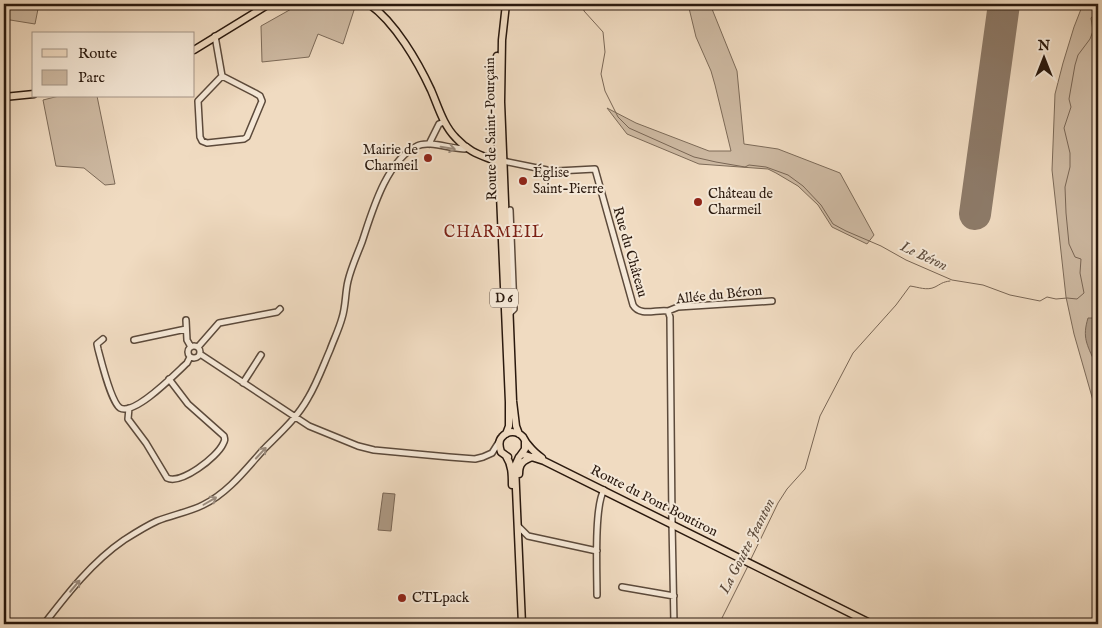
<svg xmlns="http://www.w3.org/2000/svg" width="1102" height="628" font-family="'IM FELL English',serif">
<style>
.green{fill:#cebaa3;stroke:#7c6a58}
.water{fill:#ad9984;stroke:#796655}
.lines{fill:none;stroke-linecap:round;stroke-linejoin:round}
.stream{stroke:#796655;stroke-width:1}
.runway{stroke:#8d7a68;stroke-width:32}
.minor-casing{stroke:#5c4a3b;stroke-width:8}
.major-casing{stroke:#2a190e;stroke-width:9}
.minor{stroke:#f5e8d7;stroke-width:5}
.major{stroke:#f0dbc1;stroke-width:6}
.oneway{stroke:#9a8b7d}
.poi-dot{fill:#8f2418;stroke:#f5e8d7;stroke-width:2}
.labels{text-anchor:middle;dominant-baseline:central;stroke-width:4;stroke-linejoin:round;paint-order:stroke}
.shield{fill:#f5e8d7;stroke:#67574a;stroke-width:1}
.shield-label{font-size:12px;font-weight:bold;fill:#2a190e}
.street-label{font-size:14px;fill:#2a190e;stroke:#f5e8d7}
.poi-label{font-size:14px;fill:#2a190e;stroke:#f5e8d7;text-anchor:start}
.water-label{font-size:15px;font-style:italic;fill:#5e4c3d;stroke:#f5e8d7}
.quarter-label{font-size:16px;letter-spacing:1px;fill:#7a1f14;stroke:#f5e8d7}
</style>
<rect width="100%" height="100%" fill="#f0dbc1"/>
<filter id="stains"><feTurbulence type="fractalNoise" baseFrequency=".004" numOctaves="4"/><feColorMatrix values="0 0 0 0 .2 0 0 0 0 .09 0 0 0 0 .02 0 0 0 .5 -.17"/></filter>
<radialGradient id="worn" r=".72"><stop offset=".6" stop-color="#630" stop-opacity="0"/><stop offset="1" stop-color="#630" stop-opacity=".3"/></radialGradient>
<path class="green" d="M4,4h35l-4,20 -31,-5z
M309,4h47l-13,40 -25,-10 -9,23 -47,5 -1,-36 32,-18z
M688,4h22l27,67 7,73 34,5 62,24 34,62 -7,9 -35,-17 -14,-22 -20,-19 -22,-13 -8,-4 -69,-5 -72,-30 -20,-26 29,15 73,28h22l-16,-66 -4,-14 -15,-34z
M1083,4h15v414l-24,-84 -8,-37 -14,-127 3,-76 8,-31 11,-36z
M59,96h38l18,88 -10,1 -21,-17 -28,-2 -13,-66z"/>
<path class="water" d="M1088,318h8l2,2v45l-3,-2c-8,-19 -13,-25 -7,-45z
M383,493l12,1 -4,37 -13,-1z"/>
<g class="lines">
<path class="stream" d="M583,4l1,7 19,21 2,20 -4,22 4,17 13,26 11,11 65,29 22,5 29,5 4,-2 17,2 22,8 15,11 18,19 12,19 13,7 35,15 25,14 46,20 31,5 27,10 30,6 7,-4 9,2 11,-1 10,1 7,-6 -4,-20 1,-14 -6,-2 -6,-13 -3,-31 -1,-26 5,-20v-14l-6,-25 7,-21 -2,-8 6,-34 3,-10 12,-16 3,-8 -2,-13 7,-8
M750,561l28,-58 9,-14 18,-20 15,-53 33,-63 43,-48 14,-19c8,1 17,5 25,1 6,-3 7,-5 15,-6
M719,624l30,-60"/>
<path class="runway" d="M975,214l29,-210"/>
<defs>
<path id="minor" d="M215,36l7,40
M222,76l33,17 5,3 2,5 -15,36 -3,2 -37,4 -5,-2 -2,-4 -2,-36z
M429,144l10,-20 5,-2
M502,160l1,1 44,9 10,1 38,-2 38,136c7,12 24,4 35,6l2,6 2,205 2,102
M668,311l10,-4 94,-6
M508,314h1l5,-5 -4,-99
M186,320l1,20 4,7
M103,339l-6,5 1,5c3,11 13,53 22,59 15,8 56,-35 67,-45l3,-6
M134,340l52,-11
M188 352a6 6 0 1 1 12 0a6 6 0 1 1-12 0Z
M198,347l21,-24 58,-11 3,-3
M200,354l109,72 49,20 16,4 75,7 26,2 8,-2 9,-4 7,-11
M243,383l18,-28
M129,408l-1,11 18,24 21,35c14,7 50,-21 56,-34 2,-4 2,-4 1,-8l-36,-32 -19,-25
M519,527l9,9 69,15
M622,587l52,9
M597,595c0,-22 -3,-89 7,-105
M44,624c24,-31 48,-62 80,-84 11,-7 22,-14 33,-19 15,-6 32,-9 46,-16 25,-12 43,-36 61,-56 16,-16 33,-31 44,-51 9,-15 15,-32 22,-48 4,-11 9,-21 12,-32 4,-12 3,-25 6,-37 3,-13 9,-26 14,-39 10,-30 24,-81 55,-96 11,-6 34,3 48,3l2,-2"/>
<path id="major" d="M369,4c26,18 49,58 62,86 7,16 12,35 25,48 14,15 25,17 42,24
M506,4l-4,36 -1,62 12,299 3,25 3,8
M194,50l75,-46
M497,56l-1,46 13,300v24l-3,8
M4,97l30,-3
M522,454l22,7 328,163
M506,456c6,9 6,19 6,29
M520,456l5,-7v-7
M508,457l-7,-5c-2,-6 -3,-11 1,-15 6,-7 16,-6 21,0 2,4 4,7 7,10 3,4 8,8 12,11
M519,457l-4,9 7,158
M519,474c0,-11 4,-13 13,-17"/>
</defs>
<use href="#minor" class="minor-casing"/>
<use href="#major" class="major-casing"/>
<use href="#minor" class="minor"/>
<use href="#major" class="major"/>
</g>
<defs><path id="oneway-shaft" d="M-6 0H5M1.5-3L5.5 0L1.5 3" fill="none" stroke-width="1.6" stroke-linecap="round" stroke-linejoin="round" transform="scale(1.25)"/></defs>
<g class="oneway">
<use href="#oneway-shaft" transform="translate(448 148) rotate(10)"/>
<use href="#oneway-shaft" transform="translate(261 453) rotate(-47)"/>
<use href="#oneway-shaft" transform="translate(210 501) rotate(-30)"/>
<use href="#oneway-shaft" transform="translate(75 586) rotate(-50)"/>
</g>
<g class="poi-dot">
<circle cx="428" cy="158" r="5"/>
<circle cx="523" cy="181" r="5"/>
<circle cx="698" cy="202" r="5"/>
<circle cx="402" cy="598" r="5"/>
</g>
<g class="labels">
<rect class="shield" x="490" y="288.5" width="28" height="19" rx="4"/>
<g class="shield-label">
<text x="504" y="298">D 6</text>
</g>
<g class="street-label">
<text transform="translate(491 129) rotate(-91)">Route de Saint-Pourçain</text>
<text transform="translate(630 252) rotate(74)">Rue du Château</text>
<text transform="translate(719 295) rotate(-6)">Allée du Béron</text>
<text transform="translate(654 501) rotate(27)">Route du Pont Boutiron</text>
</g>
<g class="poi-label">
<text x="418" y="150" text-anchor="end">Mairie de<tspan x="418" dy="16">Charmeil</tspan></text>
<text x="533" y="173">Église<tspan x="533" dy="16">Saint-Pierre</tspan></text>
<text x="708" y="194">Château de<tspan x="708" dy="16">Charmeil</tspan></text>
<text x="412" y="598">CTLpack</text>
</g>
<g class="water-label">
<text transform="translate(924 256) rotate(25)">Le Béron</text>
<text transform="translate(747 546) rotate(-63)">La Goutte Jeanton</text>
</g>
<g class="quarter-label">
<text x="494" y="233">CHARMEIL</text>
</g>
</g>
<rect width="1102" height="628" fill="none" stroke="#f0dbc1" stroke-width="20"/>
<rect x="5" y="5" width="1092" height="618" fill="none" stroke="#2a190e" stroke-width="2.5"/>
<rect x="10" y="10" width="1082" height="608" fill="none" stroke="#2a190e"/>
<rect x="32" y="32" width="162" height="65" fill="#f5e8d7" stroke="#a49587"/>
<rect x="42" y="49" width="25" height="8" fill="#f0dbc1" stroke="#a49587"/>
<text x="78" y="58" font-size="15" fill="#2a190e">Route</text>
<rect x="42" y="70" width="25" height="15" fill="#cebaa3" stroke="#a49587"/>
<text x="78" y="82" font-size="15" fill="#2a190e">Parc</text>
<g transform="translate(1044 58)" stroke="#f5e8d7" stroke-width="4" paint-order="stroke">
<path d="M0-4L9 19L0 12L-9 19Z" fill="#2a190e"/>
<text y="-8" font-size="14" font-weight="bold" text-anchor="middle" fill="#2a190e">N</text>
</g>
<rect width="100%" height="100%" filter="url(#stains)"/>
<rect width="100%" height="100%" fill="url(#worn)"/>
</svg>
